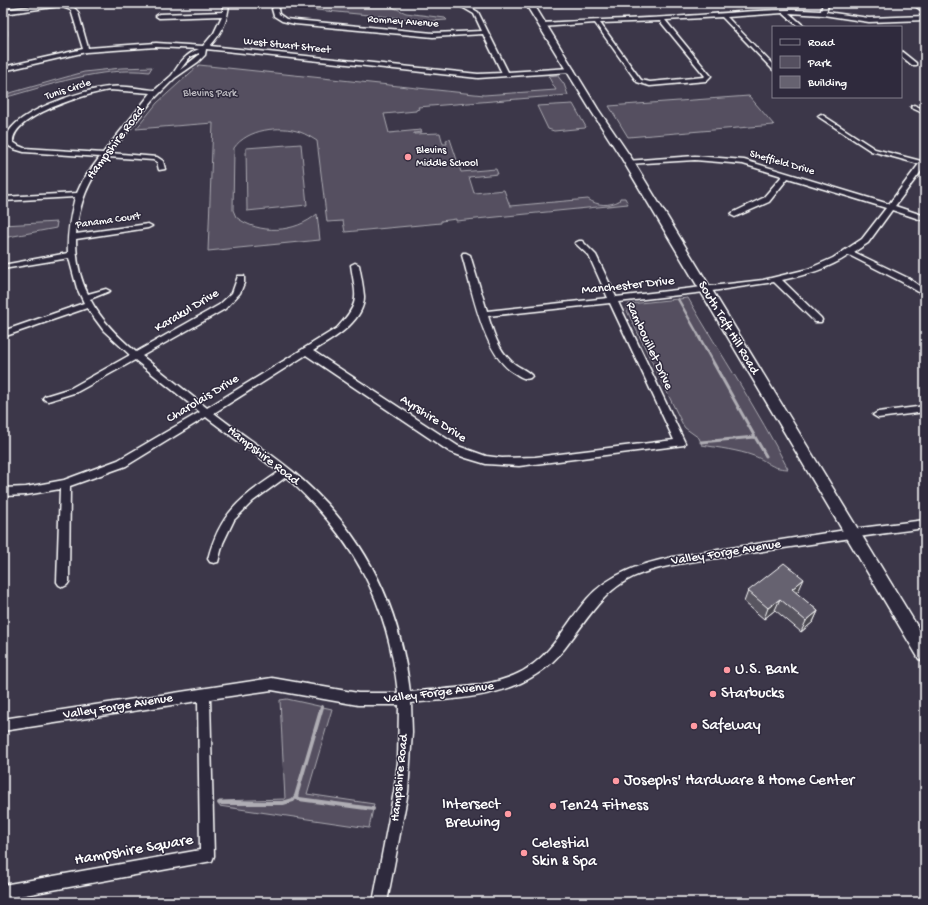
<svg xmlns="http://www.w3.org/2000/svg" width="928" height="905" font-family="'Gochi Hand',sans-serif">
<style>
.green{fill:#555060;stroke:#aaa8b0}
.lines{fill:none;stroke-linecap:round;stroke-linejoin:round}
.stream-far2{stroke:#afadb4;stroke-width:2.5}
.stream-far1{stroke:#afadb4;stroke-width:3}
.stream{stroke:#afadb4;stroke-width:4}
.street-casing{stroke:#fff;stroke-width:3}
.secondary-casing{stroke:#fff;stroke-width:3}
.street{fill:#2f2a3d;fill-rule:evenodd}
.secondary{fill:#2f2a3d;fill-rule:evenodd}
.wall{fill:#585460;stroke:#fff}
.shaded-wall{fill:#47454e;stroke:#fff}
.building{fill:#666270;stroke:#fff}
.poi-dot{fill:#ff9aa2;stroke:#2f2a3d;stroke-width:1.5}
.labels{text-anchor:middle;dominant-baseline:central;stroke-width:3;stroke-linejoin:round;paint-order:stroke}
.far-street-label{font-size:11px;fill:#fff;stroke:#2f2a3d}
.far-park-label{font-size:11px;fill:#bbb9bf;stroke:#2f2a3d}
.far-poi-label{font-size:11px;fill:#fff;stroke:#2f2a3d;text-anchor:start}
.street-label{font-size:13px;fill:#fff;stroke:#2f2a3d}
.near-poi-label{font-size:16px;fill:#fff;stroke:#2f2a3d;text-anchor:start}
.near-street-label{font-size:16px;fill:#fff;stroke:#2f2a3d}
</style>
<rect width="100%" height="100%" fill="#3c3749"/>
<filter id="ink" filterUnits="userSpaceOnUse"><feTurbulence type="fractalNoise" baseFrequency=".025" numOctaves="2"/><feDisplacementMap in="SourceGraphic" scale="8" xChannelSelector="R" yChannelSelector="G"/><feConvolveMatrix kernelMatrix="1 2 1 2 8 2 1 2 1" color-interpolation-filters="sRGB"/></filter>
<g filter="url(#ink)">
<path class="green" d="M341,3h42l23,10 39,5 2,2 -15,1 -116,-11 -1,-4z
M199,65l285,30 72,-5 -8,-14 9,-1 7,9 4,11 -150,12 1,2 -3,1v1l-32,3 5,19 32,-3 1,2 -8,1v1l26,-1 3,11h4l-1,-4 4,-1 11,33 35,-3 2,5 -29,3 5,16 30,-3 6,16 78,-7c9,7 21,7 31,2l1,-3h5l3,6 -172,17v-2l-15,2v2l-96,9 -2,-11 -16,1 -10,-81c-5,-3 -11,-7 -17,-9 -20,-7 -53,-3 -66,16l-1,62 3,7c23,18 59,16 81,-3l3,26 -112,11 5,-128 -77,6 21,-26z
M152,67l-3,5c-48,-6 -101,14 -146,26v-3l81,-23 37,-4z
M749,96l25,29 -146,12 -19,-31z
M573,104l13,23 -1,1 -31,3 -6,-2 -11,-23z
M301,144l6,61 -60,6 -1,-63z
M57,222l-1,6 -53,10v-13z
M688,298c33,57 70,112 100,171 -20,-1 -18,-7 -34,-13 -16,-6 -35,-8 -52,-11l-3,-7 -14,-10 -2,-3 -57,-116 3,-5z
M287,699l45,10 -25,85 67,10 -5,24 -150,-22v-5l66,-2 -5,-99z"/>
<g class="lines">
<path class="stream-far2" d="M678,299l22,39"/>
<path class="stream-far1" d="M699,337l56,100
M701,442l54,-5 11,19"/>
<path class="stream" d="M296,796l3,3 74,10
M219,803h64l10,-3 3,-4 26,-89"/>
<defs>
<path id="street" d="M57,3c8,0 16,2 21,9l10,36 68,-5 47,3 11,-13 8,-17 -63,2 -3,-2 3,-2 64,-2v-9h6c-1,17 -7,30 -19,43l268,28 24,-1 -19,-39 -50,3 -138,-13 -13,-3 -8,-5 -2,-7 5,-6h6l-5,6 1,5 7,5 9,1 138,13 49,-2 -8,-17 -12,-7 -13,-4 17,2 12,7 30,60 63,-4 3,2 -3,2 -93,6 -272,-29 -1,6 -7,7 -23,16 -22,22 -43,53 47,4 6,4 2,8 -6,1 -2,-8 -4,-2 -46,-3c-19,24 -28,47 -31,77l72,-10 4,2 -4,2 -72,11c0,19 3,38 12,55l18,-5 4,2 -20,8c11,21 28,38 46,53l83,-47 13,-12 6,-17h6v7l-4,10 -15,16 -83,47 65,52 130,-80c24,-26 19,-30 14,-63l4,-2 4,2c2,10 4,21 5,31 1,26 -33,44 -51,55l145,95 28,10 16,2 33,-1 139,-17 -64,-137 -122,13c5,16 10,33 23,45 6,6 16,9 21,15l-2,2c-5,2 -9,-1 -14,-4 -33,-17 -44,-86 -54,-119l1,-2h3l4,2 17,56 121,-13 -19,-42 -14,-13 4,-2h3l14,14 20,42 147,-17 45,-11 25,-11 29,-19 24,-31 -98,-30 -19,24 -34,15 -4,-2 1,-2 31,-15 19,-22 -39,-12 -48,-4 -67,4 -3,-2 1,-1 69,-5 49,4 145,44 30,-40 -48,-13 -52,-34 -1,-1 3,-2 54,35 46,12 4,-2v7l-30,40 30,10v5l-33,-11 -24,33 -14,9 54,26 17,12v6l-23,-14 -53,-27c-21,14 -43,20 -67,25l39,38 1,2 -1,2h-6l-41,-40 -69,10 -87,10 67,141 -1,2 -165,21 -33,-2 -20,-6 -16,-6 -144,-97 -92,58c25,20 53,37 78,58 69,57 108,132 118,221 37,-4 80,-3 113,-21 30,-17 43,-48 64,-72 23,-26 54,-35 86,-42l179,-28 73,-9v8c-63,8 -126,18 -189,27 -34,6 -71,8 -103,22 -32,15 -47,45 -68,71 -39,50 -97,49 -154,55l1,29 -4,60 -21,110h-14l21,-110 4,-30 1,-57h-41l-86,-15 -62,9 4,157 -2,5 -209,38v-14l197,-35 -2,-149 -195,30v-12l269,-41 86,15h40c-10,-92 -44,-154 -112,-216l-33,24 -19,19 -11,23 -5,19 -4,1 -4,-1 -2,-3c12,-47 33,-61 71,-87l-73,-55 -80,49 -56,20 -1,96 -2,3 -4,2 -4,-2 -2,-3 3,-93 -34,6 -23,1v-8l23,-1 38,-7 54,-20 82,-48 -65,-52 -58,32 -29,9 -3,-1 -2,-2 2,-2 26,-8 59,-33 -26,-24 -17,-23 -84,29v-6l81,-28 -7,-15 -8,-30 -66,11v-4l65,-12c-1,-19 2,-36 7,-56l-72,4v-4l74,-4 6,-13 17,-23 -76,-5 -10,-3 -5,-3 -3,-4c-1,-29 80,-53 103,-55 15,-2 31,2 46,3 5,-5 12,-10 17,-15 8,-12 12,-20 27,-26l-43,-2 -70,5 -83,19v-4l80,-18 -12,-39 -11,-4 -57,8v-4zM199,53v2l-19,15 10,-13zM110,90l41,3 -48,60 -79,-5 -5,-2 -6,-4c-1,-27 76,-49 97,-52z
M823,3h6l-3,9 43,6 56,-2v4l-56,2 -46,-7 -34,-2 16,14h-6l-16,-14 -56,4 46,48v5l-51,-53 -57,3 46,56 -5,5 -56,5 -13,-4 -42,-59 -53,4 -3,-2 3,-2c48,-3 95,-4 143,-7 45,-3 90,-8 136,-5zM660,21l45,55 -1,1 -54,5 -9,-2 -41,-57z
M911,3h6l8,5v5z
M3,29l3,2v4h-3z
M901,51l15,12v2h-4l-11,-9z
M914,105l11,5v4l-13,-6 -1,-1z
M925,406v6l-47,6 -5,-3 5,-3z"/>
<path id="secondary" d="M525,3h8l65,106 34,50 293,480v22l-6,-2 -297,-500 -32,-50z"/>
</defs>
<use href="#street" class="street-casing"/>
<use href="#secondary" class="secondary-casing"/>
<use href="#street" class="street"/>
<use href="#secondary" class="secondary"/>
</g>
<path class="wall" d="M799,590l-3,3 22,18 -5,11 -12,10 -26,-22 -11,9 -20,-17 4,-11z"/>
<path class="shaded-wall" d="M804,579l-5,11 -12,10 5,-11z
M780,599l-5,11 -11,9 4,-11z
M818,611l-5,11 -12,10 5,-11z"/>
<path class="building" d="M784,563l20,16 -12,10 26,22 -12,10 -26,-22 -12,9 -20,-17z"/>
</g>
<g class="poi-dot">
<circle cx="408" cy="157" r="4"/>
<circle cx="727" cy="670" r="4"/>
<circle cx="713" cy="694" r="4"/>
<circle cx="694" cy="726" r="4"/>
<circle cx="616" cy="781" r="4"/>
<circle cx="553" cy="806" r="4"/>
<circle cx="508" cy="814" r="4"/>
<circle cx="524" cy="853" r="4"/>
</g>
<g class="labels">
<g class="far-street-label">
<text transform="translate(403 22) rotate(4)">Romney Avenue</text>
<text transform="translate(287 46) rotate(6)">West Stuart Street</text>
<text transform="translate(68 90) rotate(-18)">Tunis Circle</text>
<text transform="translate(782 163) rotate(16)">Sheffield Drive</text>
<text transform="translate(108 221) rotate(-8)">Panama Court</text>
</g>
<g class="far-park-label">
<text x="210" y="94">Blevins Park</text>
</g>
<g class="far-poi-label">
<text x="416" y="151">Blevins<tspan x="416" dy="13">Middle School</tspan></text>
</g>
<g class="street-label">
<text transform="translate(116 143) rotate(-53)">Hampshire Road</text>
<text transform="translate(628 286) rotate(-6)">Manchester Drive</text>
<text transform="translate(187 311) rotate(-31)">Karakul Drive</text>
<text transform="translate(728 328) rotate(59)">South Taft Hill Road</text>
<text transform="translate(649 346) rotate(65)">Rambouillet Drive</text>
<text transform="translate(203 399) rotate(-31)">Charolais Drive</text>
<text transform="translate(433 419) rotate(33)">Ayrshire Drive</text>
<text transform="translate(263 456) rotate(38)">Hampshire Road</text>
<text transform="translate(726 553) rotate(-9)">Valley Forge Avenue</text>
<text transform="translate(439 693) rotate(-7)">Valley Forge Avenue</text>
<text transform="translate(118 707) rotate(-9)">Valley Forge Avenue</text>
<text transform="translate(400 778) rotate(-84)">Hampshire Road</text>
</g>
<g class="near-poi-label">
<text x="735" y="670">U.S. Bank</text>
<text x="721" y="694">Starbucks</text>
<text x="702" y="726">Safeway</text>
<text x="624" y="781">Josephs' Hardware &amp; Home Center</text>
<text x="500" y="805" text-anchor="end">Intersect<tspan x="500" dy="18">Brewing</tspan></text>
<text x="561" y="806">Ten24 Fitness</text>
<text x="532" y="844">Celestial<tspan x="532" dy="18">Skin &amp; Spa</tspan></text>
</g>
<g class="near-street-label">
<text transform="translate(134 851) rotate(-10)">Hampshire Square</text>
</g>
</g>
<rect width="928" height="905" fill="none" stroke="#2f2a3d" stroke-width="16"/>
<rect x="8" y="8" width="912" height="889" fill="none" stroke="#fff" stroke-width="1.5" filter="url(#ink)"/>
<rect x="772" y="26" width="130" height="72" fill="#2f2a3d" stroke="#827f8b"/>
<rect x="780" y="39" width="20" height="6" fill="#2f2a3d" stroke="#827f8b"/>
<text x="808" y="46" font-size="12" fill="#ffffff">Road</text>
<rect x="780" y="56" width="20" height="12" fill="#555060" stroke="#827f8b"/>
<text x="808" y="66" font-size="12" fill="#ffffff">Park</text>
<rect x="780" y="76" width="20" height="12" fill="#666270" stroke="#827f8b"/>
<text x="808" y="86" font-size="12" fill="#ffffff">Building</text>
</svg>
